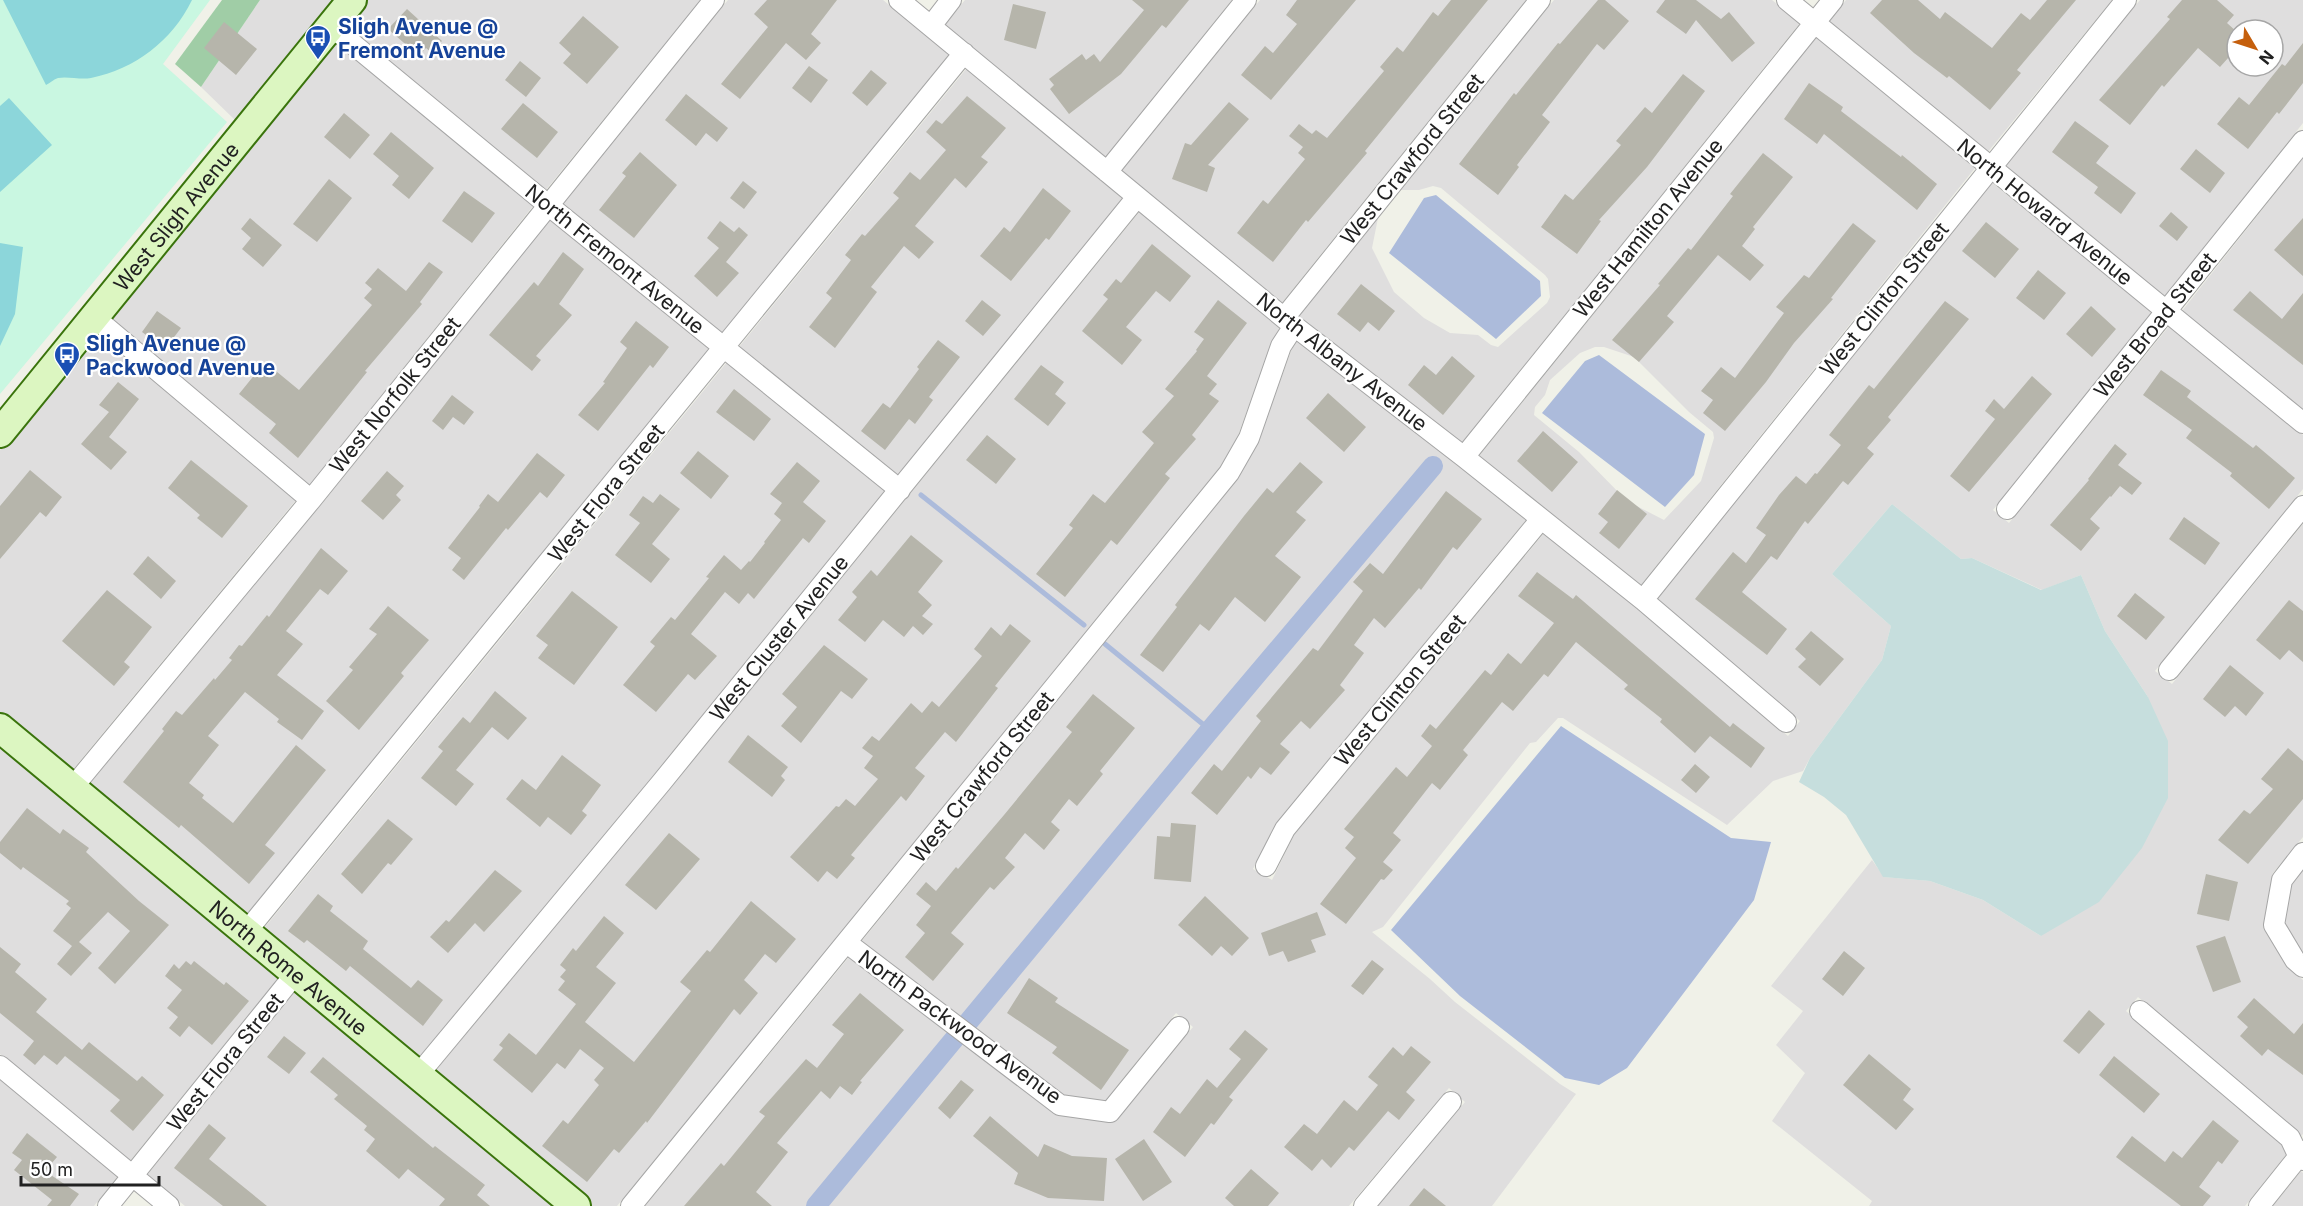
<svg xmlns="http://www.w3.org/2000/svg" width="2303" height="1206" font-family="Inter,sans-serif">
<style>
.residential{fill:#dfdede;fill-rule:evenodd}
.forest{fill:#a0cda6}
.wetland{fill:#c6dedd}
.park{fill:#c9f7e1}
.pitch{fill:#8cd6da}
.water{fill:#acbbdb}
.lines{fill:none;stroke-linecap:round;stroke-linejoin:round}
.stream{stroke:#acbbdb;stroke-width:5}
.canal{stroke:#acbbdb;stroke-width:20}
.building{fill:#b6b5ab}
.street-casing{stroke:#a5a5a5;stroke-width:22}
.secondary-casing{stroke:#3a740c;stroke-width:32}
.street{stroke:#fff;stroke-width:20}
.secondary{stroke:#dcf6c1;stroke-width:28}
.labels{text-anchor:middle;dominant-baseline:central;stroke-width:4.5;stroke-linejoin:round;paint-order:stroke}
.transit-label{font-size:21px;font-weight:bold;fill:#164399;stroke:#fff;text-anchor:start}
.street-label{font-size:21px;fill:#212121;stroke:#fff}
</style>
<rect width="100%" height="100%" fill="#f0f1e8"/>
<path class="residential" d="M260,0h77l-101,121 -35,-34z
M365,0h336l-156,191 -200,-166z
M728,0h155l67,54 -227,280 -161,-130z
M965,0h267l-127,158 -160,-133z
M1260,0h266l-245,304 -160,-133z
M1554,0h218l28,23 -338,420 -164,-126 80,-99 -6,30 22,44 30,26 26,15 28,2 13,10 7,2 49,-44 3,-6 -2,-18 -3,-4 -104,-87 -8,-2 -14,4h-19z
M1846,0h266l-125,153 -158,-131z
M2140,0h163v123l-138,174 -162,-130zM2237,30h36v36h-36z
M1817,37l158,131 -334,417 -162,-129zM1595,347h9l30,10 55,55 24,20 1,6 -13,43 -37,39 -37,-19 -48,-49 -45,-37 1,-8 10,-12 5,-15 30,-27z
M333,40l200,166 -224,280 -201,-169z
M967,68l156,130 -225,277 -159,-128z
M2303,158v252l-121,-99z
M1991,182l162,130 -160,198 16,13 161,-198 133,110v54l-148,182 17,13 131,-160v313l-30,36 -9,49 1,7 23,38 15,13v154l-3,3 -4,-6 -158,-134 -12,14 156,133 5,10 -42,52h-376l3,-5 -100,-80 33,-48 -29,-28 27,-34 -32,-25 101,-126 12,17 46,4 53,19 58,36 107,-239 -43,-66 -24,-56 -39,15 -70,-32 -11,1 -69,-55 -60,70 59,52 -9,34 -72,98 -7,13 -30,10 -46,44 -164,-107h-5l-22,24 -6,1 -147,184 -11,5 58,47 25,23 105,82 16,10 -84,112h-115l88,-104 -16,-14 -100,118h-704l204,-249 211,158 49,7 9,-3 75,-92 -17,-14 -71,88 -41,-6 -203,-153 376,-462 21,-38 33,-91 6,-11 161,124 69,55 -250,303 -24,47 19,11 22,-45 250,-302 93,74 151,129 12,-15 -143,-122z
M1140,211l140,116 -8,15 -33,91 -8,17 -11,17 -382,469 -221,270h-26l-159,-131 237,-285z
M550,219l161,129 -467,570 -157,-131 238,-287z
M96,331l200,169 -226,273 -70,-57v-266z
M727,362l159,128 -233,286 -237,285 -155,-129z
M0,740l282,234 -152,187 -130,-107z
M2303,870v84l-18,-30 6,-39z
M298,988l263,218h-376l-38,-31z
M0,1078l118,98 -24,30h-94z
M2301,1171l2,2v33h-30z"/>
<path class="forest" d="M222,0h38l-59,87 -26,-23z"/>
<path class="wetland" d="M1892,504l69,55 11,-1 69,32 40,-15 24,56 43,66 20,44v57l-26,50 -43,54 -58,34 -58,-36 -53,-19 -47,-4 -37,-62 -22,-18 -25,-15 11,-24 72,-98 9,-34 -59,-52z"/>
<path class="park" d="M0,0h210l-47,64 64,58 -227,272z"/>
<path class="pitch" d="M3,0h189c-20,41 -57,69 -101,78 -11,2 -23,-2 -33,0 -4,1 -8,5 -12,7z
M9,98l43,47 -52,47v-86z
M0,243l23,4 -8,67 -15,32z"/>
<path class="water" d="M1436,195l104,86 1,15 -45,43 -107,-86 35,-55z
M1599,355l106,79 -11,41 -29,32 -123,-94 43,-52z
M1561,726l170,112 40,4 -17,58 -127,168 -28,17 -34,-7 -105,-82 -69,-66z"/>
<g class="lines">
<path class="stream" d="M921,495l163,130
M1105,644l105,86"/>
<path class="canal" d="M816,1206l394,-476 223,-264"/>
</g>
<path class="building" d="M767,0h70l-26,34 10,9 -15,17 -20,-17 -46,56 -19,-15 47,-57 -14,-13z
M1132,0h57l-23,28 -4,-3 -41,49 -52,40 -19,-25 4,-4 -5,-6 33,-25 4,6 8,-6 6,8 44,-52z
M1297,0h59l-85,100 -30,-25 24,-29 8,7 24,-29 -11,-9z
M1451,0h37l-123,151 2,2 -59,69 -2,-2 -33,42 -36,-29 26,-33 5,4 37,-45 -7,-6 5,-6 -14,-11 10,-12 13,10 4,-4 11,8 57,-67 -4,-4 17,-20 6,5 30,-40 5,4z
M1598,0h7l24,21 -25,29 -7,-6 -55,71 8,7 -33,43 2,2 -21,28 -39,-31 55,-71 2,2 42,-52 2,1z
M1665,0h31l25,19 8,-7 26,31 -23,19 -36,-42 -10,14 -30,-22z
M1882,0h36l22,19 5,-7 47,36 29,-35 9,7 17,-20h29l-59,70 4,3 -31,37 -41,-34 -2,2 -33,-25 -44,-40z
M2182,0h35l17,15 -7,8 10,9v16l-17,19 -22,-19 -34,39 -2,-2 -32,40 -31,-25 71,-81 -3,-2z
M1013,4l33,8 -10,37 -32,-9z
M407,9l35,32 -11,11 -5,-4 -7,8 -31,-27z
M583,16l36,31 -32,37 -24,-21 8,-9 -12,-11z
M224,22l33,27 -21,26 -32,-27z
M2303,43v40l-24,31 -2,-2 -29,37 -31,-25 22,-27 10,8 33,-41 3,2z
M520,61l21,17 -15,19 -21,-17z
M809,66l19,14 -17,23 -19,-15z
M871,70l16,13 -20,23 -15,-13z
M1683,74l22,17 -58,76 -48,53 2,1 -24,33 -36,-27 24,-33 8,6 48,-55 -5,-4 29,-34 7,6z
M1809,83l34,24 -2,4 60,46 1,-2 35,29 -20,26 -93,-76 -7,10 -33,-25z
M686,94l42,34 -11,14 -11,-9 -10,13 -31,-26z
M967,96l39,32 -25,29 7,5 -22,26 -11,-10 -40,48 19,16 -15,17 -15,-13 -33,41 6,5 -42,56 -26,-21 23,-29 -6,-5 25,-33 -6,-5 17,-21 3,2 34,-38 -6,-5 17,-21 10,8 26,-30 -20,-18 10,-12 6,4z
M1229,102l20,17 -41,46 7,3 -8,24 -35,-13 13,-36 6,2z
M523,103l35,29 -21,26 -36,-29z
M344,113l26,22 -20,24 -26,-22z
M2075,121l34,25 -13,17 40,30 -15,21 -27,-21 4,-6 -46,-35z
M391,132l43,36 -25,31 -17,-14 7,-9 -26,-22z
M2196,149l29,24 -15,20 -30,-24z
M640,152l37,33 -43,53 -35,-28 27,-34 -4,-3z
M1763,153l30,24 -40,50 2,2 -13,17 22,19 -14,16 -32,-26 -51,61 7,6 -35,40 -27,-22 48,-55 -2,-1 30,-36 3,2 42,-54 -3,-2z
M329,179l23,19 -35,44 -24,-18z
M743,181l14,11 -13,17 -14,-11z
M1043,188l28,23 -22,29 -3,-2 -35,43 -31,-25 24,-29 6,5z
M464,191l31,22 -23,30 -30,-22z
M2171,212l17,15 -11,14 -18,-15z
M250,218l32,27 -19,22 -21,-18 9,-11 -10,-9z
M2303,218v58l-29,-26z
M720,221l14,11 5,-5 9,8 -22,27 13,11 -22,24 -23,-21 25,-28 -12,-10z
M1986,222l33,27 -24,29 -33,-27z
M1853,223l23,18 -45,57 2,1 -39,44 -28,39 -41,49 -22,-18 10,-13 -12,-9 20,-24 14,11 49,-65 -8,-6 28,-32 5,3z
M1152,244l39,32 -21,26 -14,-11 -30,36 16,13 -20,25 -40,-34 26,-32 -5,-4 13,-16 5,4z
M563,252l21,17 -25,35 13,11 -36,41 5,4 -9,11 -43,-36 45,-53 4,4z
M429,262l14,10 -23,30 2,2 -57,67 2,1 -69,86 -29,-25 7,-9 -37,-30 26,-32 34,28 73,-85 -8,-7 8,-9 -7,-6 13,-15 28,23z
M2038,270l28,23 -22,27 -28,-22z
M1361,284l34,27 -16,20 -11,-9 -8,10 -23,-18z
M2250,291l32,28 21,-26v72l-70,-55z
M982,300l19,15 -18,21 -18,-15z
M1218,300l29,23 -40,53 10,8 -8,10 10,7 -27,34 4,4 -31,35 5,4 -53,67 -6,-5 -46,57 -29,-23 37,-46 -4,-3 24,-31 12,9 49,-60 -12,-11 32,-36 -9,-7 32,-38 -1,-1 8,-11 -10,-7z
M1945,301l24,18 -81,98 3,3 -24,28 7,6 -26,31 -5,-4 -35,43 -3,-3 -28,39 -6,-4 -29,36 45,37 -20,26 -72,-56 38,-47 13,11 20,-28 -10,-7 23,-33 17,-19 10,8 9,-11 2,1 24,-29 -12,-10 40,-50 5,4z
M2091,306l25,23 -24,28 -26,-23z
M157,311l24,17 -16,21 -23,-17z
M636,321l33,26 -16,21 -3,-3 -52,66 -20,-16 27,-32 -2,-1 24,-34 -7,-6z
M938,340l22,17 -31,40 4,3 -18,24 -6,-5 -24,31 -24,-19 22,-28 7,5 29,-39 -2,-2z
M1452,356l23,20 -32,39 -35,-30 16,-20 12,10z
M1041,365l23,17 -9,12 11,9 -18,23 -34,-27z
M2161,370l30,21 -4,6 66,51 3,-3 39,33 -26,31 -39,-33 2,-3 -46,-35 6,-8 -49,-35z
M2032,376l20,18 -83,98 -19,-16 45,-57 -10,-8 9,-12 10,10z
M118,382l21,17 -30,38 18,15 -16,18 -30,-26 28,-32 -10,-7z
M734,389l37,30 -17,22 -38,-29z
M1328,393l38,34 -22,25 -38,-34z
M452,395l22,17 -10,13 -11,-8 -10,13 -11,-9z
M1543,431l35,31 -26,30 -35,-31z
M987,435l29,24 -20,25 -30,-24z
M2115,444l12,10 -9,11 24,18 -10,12 -12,-9 -9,11 -1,-1 -20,23 10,9 -19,23 -31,-26 39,-45 -1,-1z
M698,451l31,25 -18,23 -31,-26z
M537,453l28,22 -18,23 -7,-6 -32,38 -2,-2 -42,52 -12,-10 9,-12 -13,-10 32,-41 -1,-1 9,-12 10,8z
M191,460l57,46 -26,32 -25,-20 3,-3 -32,-27z
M797,462l23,19 -17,21 23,19 -17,22 -6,-5 -49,61 -6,-6 -9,11 -14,-12 -34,42 26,22 -22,24 -7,-6 -32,38 -33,-27 32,-39 -5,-4 21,-25 4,3 34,-42 -3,-1 18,-22 17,15 8,-9 1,1 15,-19 -1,-1 17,-22 -7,-6 8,-11 -12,-9z
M1300,462l23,20 -27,30 10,8 -31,36 26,21 -36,45 -30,-25 -26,34 -9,-7 -37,48 -23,-17 37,-48 -2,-2 69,-89 23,-28 6,5z
M30,470l32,27 -16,20 -6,-5 -40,47v-53z
M387,471l17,15 -8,9 5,5 -18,20 -22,-19z
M1617,490l30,24 -28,35 -20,-16 9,-11 -10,-8z
M1446,491l36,28 -25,31 -4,-3 -32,43 -2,-2 -34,40 -11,-10 -20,27 10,8 -24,32 5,5 -35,39 -9,-8 -21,23 10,8 -19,23 -11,-8 -9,12 -3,-3 -31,39 -26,-22 23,-29 8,7 39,-50 -5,-5 57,-68 5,3 45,-60 -10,-9 17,-19 13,11z
M660,494l20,15 -28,35 18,15 -19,24 -36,-28 25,-32 -11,-8 14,-19 10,7z
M2184,517l36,26 -15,22 -36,-26z
M911,535l32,26 -25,31 14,13 -10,11 11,8 -10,11 -10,-9 -9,11 -21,-17 -18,22 -27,-22 19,-23 -5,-5 19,-22 6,6z
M321,548l27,23 -20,24 -8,-6 -34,42 17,13 -26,31 47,36 -22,29 -25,-18 2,-3 -34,-27 -37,44 11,9 -30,38 15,12 -2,3 31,25 63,-78 30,25 -61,75 10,8 -26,31 -68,-59 -2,3 -56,-46 41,-51 -2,-2 14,-18 6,4 32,-37 1,2 17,-20 -3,-2 10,-13 3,1 25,-31 2,2z
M148,556l28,25 -15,18 -28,-25z
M1537,572l36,27 3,-4 154,132 3,-4 32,25 -14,20 -41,-32 -15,17 -35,-31 2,-3 -38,-30 4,-4 -52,-43 -28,35 -4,-3 -31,37 -11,-9 -39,48 5,5 -28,35 -8,-7 -39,50 8,7 -18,22 10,8 -9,10 -3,-1 -35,45 -26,-20 36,-46 -11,-10 9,-11 -10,-8 52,-62 11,10 25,-31 -11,-10 9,-12 6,5 49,-59 6,5 17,-22 13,11 33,-41 -36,-27z
M107,590l45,37 -28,35 6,5 -16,19 -52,-45z
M572,591l46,36 -44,58 -36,-27 10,-13 -12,-9z
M2135,593l30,24 -19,23 -29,-24z
M2289,600l14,11v51l-14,-12 -9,10 -24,-20z
M388,606l41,34 -28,33 3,3 -45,54 -33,-29 27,-31 -4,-3 28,-33 -8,-5z
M1010,624l21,17 -36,45 3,2 -42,54 -11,-10 -30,36 10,8 -19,25 -5,-5 -50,59 4,3 -18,21 -10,-8 -9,11 -28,-25 46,-51 3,1 7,-8 9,7 23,-27 -14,-11 9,-12 -11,-8 10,-12 7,5 32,-38 11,10 10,-12 7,6 43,-51 -8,-7 17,-22 10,9z
M1811,631l33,28 -24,27 -22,-19 8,-8 -11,-10z
M824,645l44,34 -16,20 -11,-8 -40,52 -20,-17 16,-19 -15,-13z
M2230,665l34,28 -18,23 -11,-10 -10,11 -22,-18z
M495,691l32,27 -19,22 -16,-13 -36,43 18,14 -18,22 -35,-28 22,-27 -5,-4 25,-30 7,6z
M1093,694l42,34 -35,43 3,3 -26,32 -8,-7 -18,23 9,8 -16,20 -19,-17 -20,25 10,9 -21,23 -4,-3 -39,46 13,11 -31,37 -28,-24 20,-24 -9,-8 15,-19 -15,-12 10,-12 10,9 20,-24 2,2 46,-54 68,-83 -6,-5z
M748,735l40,32 -7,9 4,4 -13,17 -44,-35z
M2288,748l15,13v38l-55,65 -30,-24 26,-30 6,4 23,-25 -12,-10z
M562,755l39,30 -19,26 5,4 -16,20 -23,-18 -8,10 -34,-28 16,-20 14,11z
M1695,764l15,13 -14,16 -15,-13z
M27,808l33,26 3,-5 26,19 -3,4 53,49 30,24 -54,59 -17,-16 32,-37 -22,-19 -29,30 13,11 -21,23 -14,-12 15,-18 -19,-15 18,-23 -5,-4 3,-3 -46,-34 -2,3 -21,-17v-11z
M388,819l25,20 -22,26 -3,-2 -26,31 -21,-20z
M1171,823l25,2 -5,57 -37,-3 3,-43 13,1z
M669,833l31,26 -44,51 -31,-25z
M495,870l27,21 -38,41 -9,-9 -27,30 -18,-16 16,-17 3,2z
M2206,874l32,8 -9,39 -32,-7z
M318,894l15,12 -3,5 38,30 -5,8 48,39 7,-8 25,20 -20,26 -73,-60 -4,5 -39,-31 -3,3 -16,-12z
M1205,896l44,42 -17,18 -11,-10 -9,10 -34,-31z
M751,901l45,38 -20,24 -11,-9 -21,26 14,13 -18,22 -6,-6 -87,114 -1,-2 -27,32 -5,-4 -27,33 -45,-36 21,-26 5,4 31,-39 -5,-5 10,-12 -24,-19 -15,20 -8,-6 -25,30 -39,-33 10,-12 -4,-3 10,-12 27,22 40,-51 -18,-14 7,-9 -5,-4 6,-7 -6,-5 13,-17 3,3 28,-35 20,17 -28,34 20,16 -31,39 49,40 57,-71 -11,-9 27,-32 3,2z
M1317,912l9,23 -15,5 5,12 -28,10 -5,-11 -14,5 -8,-23z
M2225,936l16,46 -28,10 -17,-46z
M0,947l21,17 -6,8 32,27 -11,13 46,38 7,-8 48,39 5,-5 22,19 -31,36 -23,-20 10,-11 -55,-44 -8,9 -13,-10 -9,10 -12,-10 11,-14 -34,-28z
M1844,951l21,17 -22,28 -21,-17z
M1372,960l12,9 -21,26 -12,-9z
M186,961l5,4 3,-4 30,24 2,-3 23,19 -37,44 -23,-19 -9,11 -11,-9 9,-11 -11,-9 15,-18 -17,-14 9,-12 5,5z
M1029,978l29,20 -3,4 74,48 -28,40 -49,-37 5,-6 -50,-34z
M860,993l44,37 -44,51 2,1 -10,13 -12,-9 -10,13 -9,-8 -44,52 11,9 -32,40 16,14h-88l37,-43 3,3 41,-50 -6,-4 47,-53 11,9 27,-34 -12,-9z
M2254,998l40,36 9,-11v52l-35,-26 -6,7 -22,-20 8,-9 -11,-10z
M2089,1010l16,14 -26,30 -16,-13z
M1245,1030l23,19 -39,48 4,3 -19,25 -3,-2 -26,34 -32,-25 18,-25 9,7 27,-35 10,9 24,-29 -12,-10z
M284,1036l22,17 -17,21 -22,-17z
M1411,1046l20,16 -25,30 9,8 -16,20 -11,-9 -34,40 -5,-4 -18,21 -9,-9 -10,12 -28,-24 20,-23 13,10 27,-34 13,11 21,-26 -10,-8 25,-30 10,9z
M1869,1054l42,35 -8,11 11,9 -18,21 -53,-45z
M2114,1056l46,38 -16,19 -45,-38z
M323,1057l110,91 2,-2 50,39 -8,10 13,11h-51l6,-7 -37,-30 -9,10 -33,-28 9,-12 -11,-9 3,-4 -33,-27 4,-4 -28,-23z
M961,1080l13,10 -24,29 -12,-11z
M990,1116l48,41 6,-13 28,12 35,2 -3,43 -56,-3 -34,-14 4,-11 -45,-37z
M2213,1120l26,21 -17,23 -4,-3 -19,26 12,9 -8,10h-22l-65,-49 16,-21 33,26 8,-11 9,7z
M209,1124l17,14 -17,21 58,47h-44l-49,-38z
M27,1133l30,24 -12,14 34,23 -9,12h-23l5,-6 -38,-30 8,-10 -10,-7z
M1144,1139l28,43 -29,19 -28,-42z
M1251,1169l28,24 -11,13h-34l-9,-8z
M1424,1188l22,18h-37z"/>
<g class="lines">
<defs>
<path id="street" d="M899,0l385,318 180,139 179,143 143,122
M1787,0l516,423
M331,26l217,179 352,285
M931,26l20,-26
M1107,172l139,-172
M94,317l217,183
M1284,318l256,-318
M1464,457l369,-457
M2007,509l296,-368
M1643,600l483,-600
M2169,670l134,-164
M73,787l238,-287 403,-500
M2303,853l-21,27 -8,45 21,35 8,7
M1266,866l19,-37 256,-310
M246,932l718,-879
M847,943l213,162 50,7 69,-85
M2140,1011l150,127 9,19 4,3
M0,1066l169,140
M418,1075l243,-292 476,-586
M108,1206l188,-233
M631,1206l598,-733 20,-35 32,-92 13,-20
M1364,1206l87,-104
M2259,1206l44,-55"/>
<g id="secondary">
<path id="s1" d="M0,433l352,-433"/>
<path id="s2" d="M0,728l576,478"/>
</g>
</defs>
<use href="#street" class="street-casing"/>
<use href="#secondary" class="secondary-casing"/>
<use href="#street" class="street"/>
<use href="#secondary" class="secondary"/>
</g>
<defs>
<symbol id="bus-pin" viewBox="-11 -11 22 30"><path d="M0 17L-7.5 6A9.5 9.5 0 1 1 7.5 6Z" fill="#1a4fb4" stroke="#fff"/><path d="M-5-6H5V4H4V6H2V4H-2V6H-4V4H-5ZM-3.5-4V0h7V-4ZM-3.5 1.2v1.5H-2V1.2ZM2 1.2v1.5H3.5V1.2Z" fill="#fff"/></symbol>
</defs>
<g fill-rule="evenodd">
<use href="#bus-pin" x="303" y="23" width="30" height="40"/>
<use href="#bus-pin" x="52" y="340" width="30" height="40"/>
</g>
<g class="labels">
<g class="transit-label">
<text x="338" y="26">Sligh Avenue @<tspan x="338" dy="24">Fremont Avenue</tspan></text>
<text x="86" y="343">Sligh Avenue @<tspan x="86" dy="24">Packwood Avenue</tspan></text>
</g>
<g class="street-label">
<text transform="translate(1412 159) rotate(-51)">West Crawford Street</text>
<text transform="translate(2045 212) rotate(39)">North Howard Avenue</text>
<text stroke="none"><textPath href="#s1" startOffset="279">West Sligh Avenue</textPath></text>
<text transform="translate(1648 228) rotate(-51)">West Hamilton Avenue</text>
<text transform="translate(615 259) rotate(39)">North Fremont Avenue</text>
<text transform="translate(1884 299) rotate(-51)">West Clinton Street</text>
<text transform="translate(2155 325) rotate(-51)">West Broad Street</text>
<text transform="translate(1342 362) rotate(38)">North Albany Avenue</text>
<text transform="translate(395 395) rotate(-51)">West Norfolk Street</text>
<text transform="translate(606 493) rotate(-51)">West Flora Street</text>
<text transform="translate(779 638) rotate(-51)">West Cluster Avenue</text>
<text transform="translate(1400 690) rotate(-50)">West Clinton Street</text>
<text transform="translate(982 777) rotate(-51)">West Crawford Street</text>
<text stroke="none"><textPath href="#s2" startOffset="375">North Rome Avenue</textPath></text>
<text transform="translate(960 1027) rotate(36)">North Packwood Avenue</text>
<text transform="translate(225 1062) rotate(-51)">West Flora Street</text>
</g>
</g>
<g transform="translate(2255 48) rotate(129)"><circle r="28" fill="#ffffff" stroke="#a6a6a6" stroke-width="1.5"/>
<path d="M0-4.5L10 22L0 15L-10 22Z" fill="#c55f0d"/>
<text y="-9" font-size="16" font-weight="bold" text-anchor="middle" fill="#212121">N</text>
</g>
<path d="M21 1176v9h138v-9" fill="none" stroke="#212121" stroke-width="3"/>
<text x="30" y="1176" font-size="18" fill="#212121" stroke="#ffffff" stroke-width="4.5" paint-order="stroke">50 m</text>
</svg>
